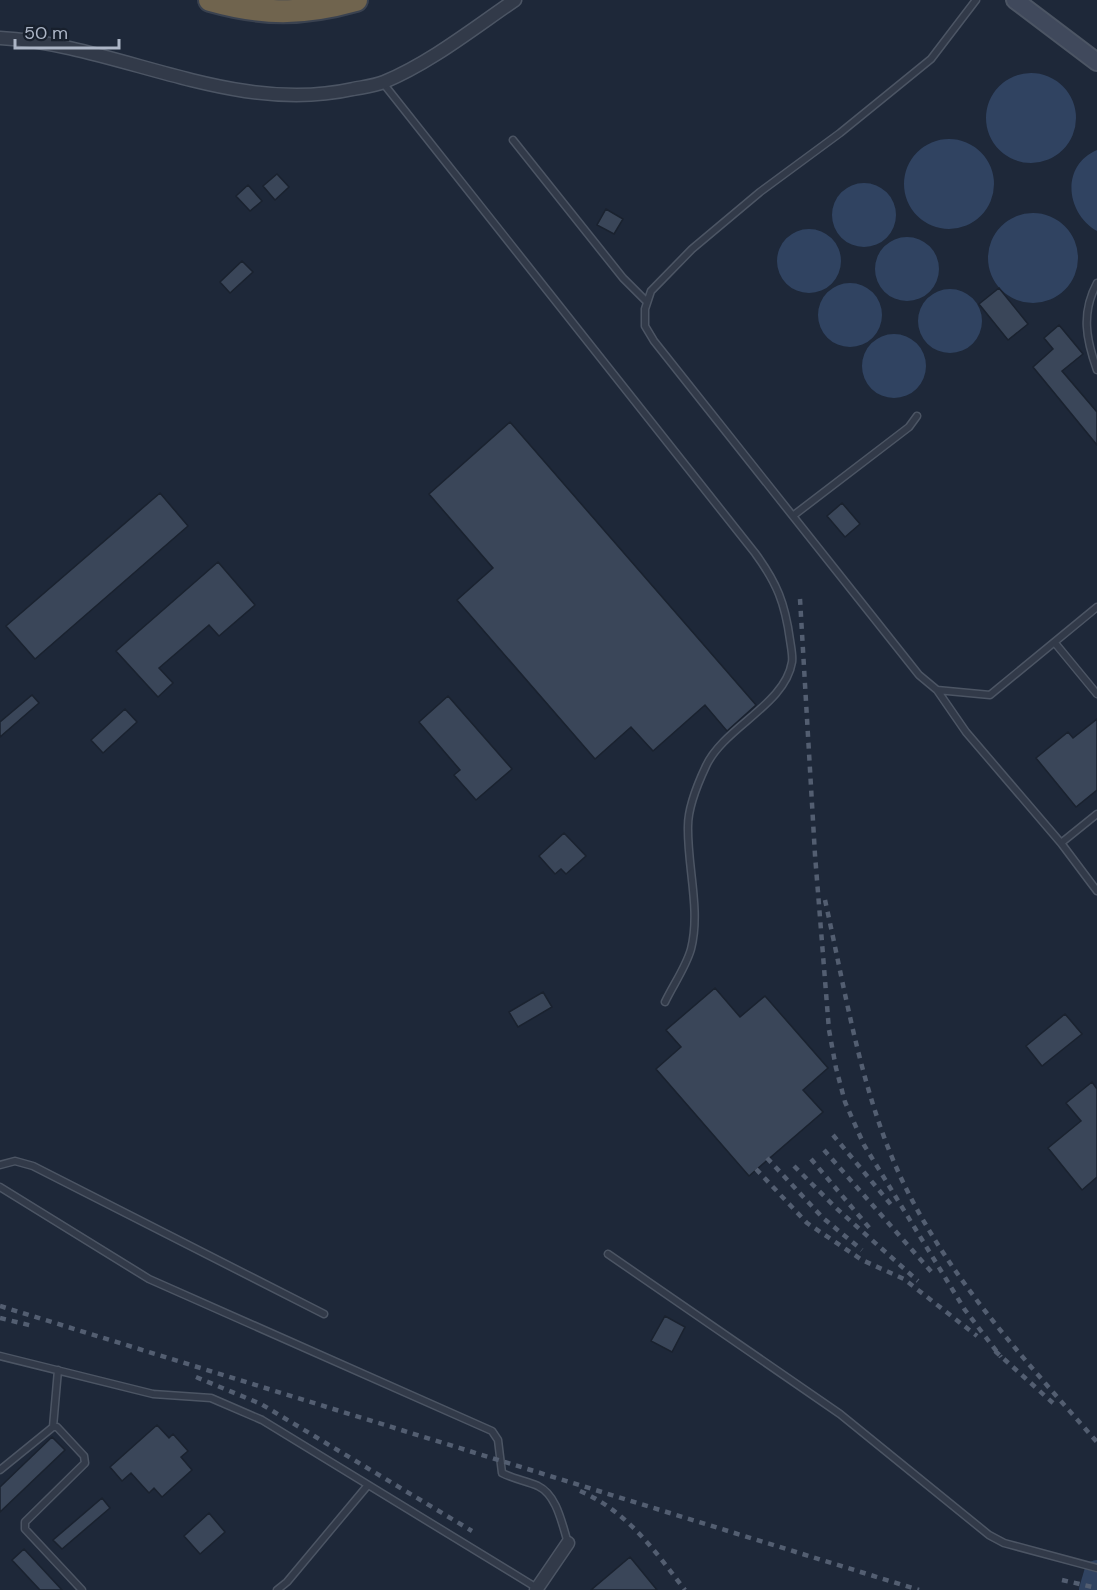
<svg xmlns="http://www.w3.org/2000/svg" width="1097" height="1590" font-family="'DM Sans',sans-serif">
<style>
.water{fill:#304361}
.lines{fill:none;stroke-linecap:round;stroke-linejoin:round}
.river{stroke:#304361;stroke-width:26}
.building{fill:#3a4659;stroke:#1a222f;stroke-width:1.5}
.service-casing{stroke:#4c5564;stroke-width:9}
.minor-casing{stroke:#4c5564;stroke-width:15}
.secondary-casing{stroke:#4c5564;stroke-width:20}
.motorway-casing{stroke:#3a4250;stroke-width:26}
.service{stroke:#323a49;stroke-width:6}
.minor{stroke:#323a49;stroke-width:12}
.secondary{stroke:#40495c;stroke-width:16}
.motorway{stroke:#70644e;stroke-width:22}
.rail{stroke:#535e71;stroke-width:4.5;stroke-dasharray:6 6;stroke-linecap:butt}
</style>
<rect width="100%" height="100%" fill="#1e2839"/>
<path class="water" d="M986 118a45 45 0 1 1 90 0a45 45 0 1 1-90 0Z
M904 184a45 45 0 1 1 90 0a45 45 0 1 1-90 0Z
M1097,150v81c-31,-18 -37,-65 0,-81z
M832 215a32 32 0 1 1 64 0a32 32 0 1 1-64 0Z
M988 258a45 45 0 1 1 90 0a45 45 0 1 1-90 0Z
M777 261a32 32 0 1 1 64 0a32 32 0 1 1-64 0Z
M875 269a32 32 0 1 1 64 0a32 32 0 1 1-64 0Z
M818 315a32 32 0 1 1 64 0a32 32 0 1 1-64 0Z
M918 321a32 32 0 1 1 64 0a32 32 0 1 1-64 0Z
M862 366a32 32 0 1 1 64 0a32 32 0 1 1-64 0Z"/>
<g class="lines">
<path class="river" d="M1092,1590l5,-17"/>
</g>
<path class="building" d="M277,174l12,13 -14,13 -12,-14z
M248,185l14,16 -12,10 -14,-15z
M606,209l17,10 -9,15 -17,-9z
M242,261l11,11 -23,21 -10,-11z
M999,288l29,36 -20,16 -29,-36z
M1059,325l24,29 -21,17 35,41v33l-64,-78 20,-18 -9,-11z
M510,422l246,283 -29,26 -22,-26 -52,46 -22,-24 -36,32 -138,-159 36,-32 -64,-74z
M160,493l28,33 -153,133 -29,-33z
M842,503l18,21 -15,13 -18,-21z
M218,562l37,43 -36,31 -10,-11 -50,43 14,15 -15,14 -42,-46z
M32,695l7,8 -39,34v-15z
M448,696l64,73 -36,31 -22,-25 6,-5 -41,-48z
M125,709l12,13 -34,31 -12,-13z
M1097,719v71l-21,17 -40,-49 32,-26 5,6z
M564,833l22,23 -20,18 -5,-5 -6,5 -16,-18z
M715,988l25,29 25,-21 63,72 -25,22 20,22 -74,64 -93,-107 25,-22 -15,-17z
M543,992l9,15 -34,20 -9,-15z
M1065,1014l17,20 -40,32 -16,-20z
M1092,1082l5,7v88l-15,13 -34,-42 33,-27 -15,-18z
M665,1316l20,11 -13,25 -21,-11z
M157,1425l12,13 4,-4 15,17 -7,6 11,13 -30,27 -8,-9 -5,5 -18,-20 -9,8 -12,-14z
M52,1437l13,13 -65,62v-25z
M102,1498l8,10 -48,41 -9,-9z
M209,1513l16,19 -25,22 -16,-18z
M24,1549l38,41h-22l-28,-30z
M630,1557l27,33h-66z"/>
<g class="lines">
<defs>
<path id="service" d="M976,0l-45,59 -91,74 -80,59 -68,57 -41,42 -6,18v17l9,15 265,334 18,15 53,5 107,-88
M383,83l372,470c22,30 30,50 35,87 1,7 3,16 2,22 -7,43 -68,65 -86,104 -8,17 -18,41 -18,60 -1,40 13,84 3,123 -5,18 -18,36 -26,53
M513,140l110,138 24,24
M1097,283c-16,30 -11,56 0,87
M794,515l115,-88 8,-11
M1055,643l42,51
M937,690l29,42 95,111 36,-29
M1061,843l36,48
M0,1165l15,-4 18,5 291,148
M0,1187l149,92 343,152 6,9 4,33c12,6 24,8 36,13 19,9 24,38 30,57
M608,1254l232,160 149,121 15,8 93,25
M0,1356l153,38 58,4 51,22 275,168
M53,1427l5,-57
M0,1470l53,-43h4l27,29 1,7 -60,59v7l57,61
M277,1590l10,-8 81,-97"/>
<path id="minor" d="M0,38c117,6 232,78 353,51 10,-2 21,-3 31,-7 46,-19 90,-54 131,-82
M536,1590l32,-47"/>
<path id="secondary" d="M1015,0l82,62"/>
<path id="motorway" d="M210,0c53,15 93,15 146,0"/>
</defs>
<use href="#service" class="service-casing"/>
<use href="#minor" class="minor-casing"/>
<use href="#secondary" class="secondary-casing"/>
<use href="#motorway" class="motorway-casing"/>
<use href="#service" class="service"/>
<use href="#minor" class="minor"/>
<use href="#secondary" class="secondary"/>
<use href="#motorway" class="motorway"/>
<path class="rail" d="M800,599l15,256 14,175 7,38 9,34 19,43 101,165 36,47
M825,900c21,94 36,193 77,280 47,99 123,180 195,262
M833,1135l60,72
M824,1150l111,126
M767,1158l56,60 39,32
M811,1159l61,72
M794,1166l42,42 82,73
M756,1169l51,54 55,37 42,19 73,57
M0,1306l919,284
M0,1318l33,8
M995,1351l58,52
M196,1377l65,27 211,127
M580,1491c47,20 75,60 105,99
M1062,1580l35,8"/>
</g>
<path d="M15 39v9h104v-9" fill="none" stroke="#acb5c6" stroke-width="3"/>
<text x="24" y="39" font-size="18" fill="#acb5c6" stroke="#18202d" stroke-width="4.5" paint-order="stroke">50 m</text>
</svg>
